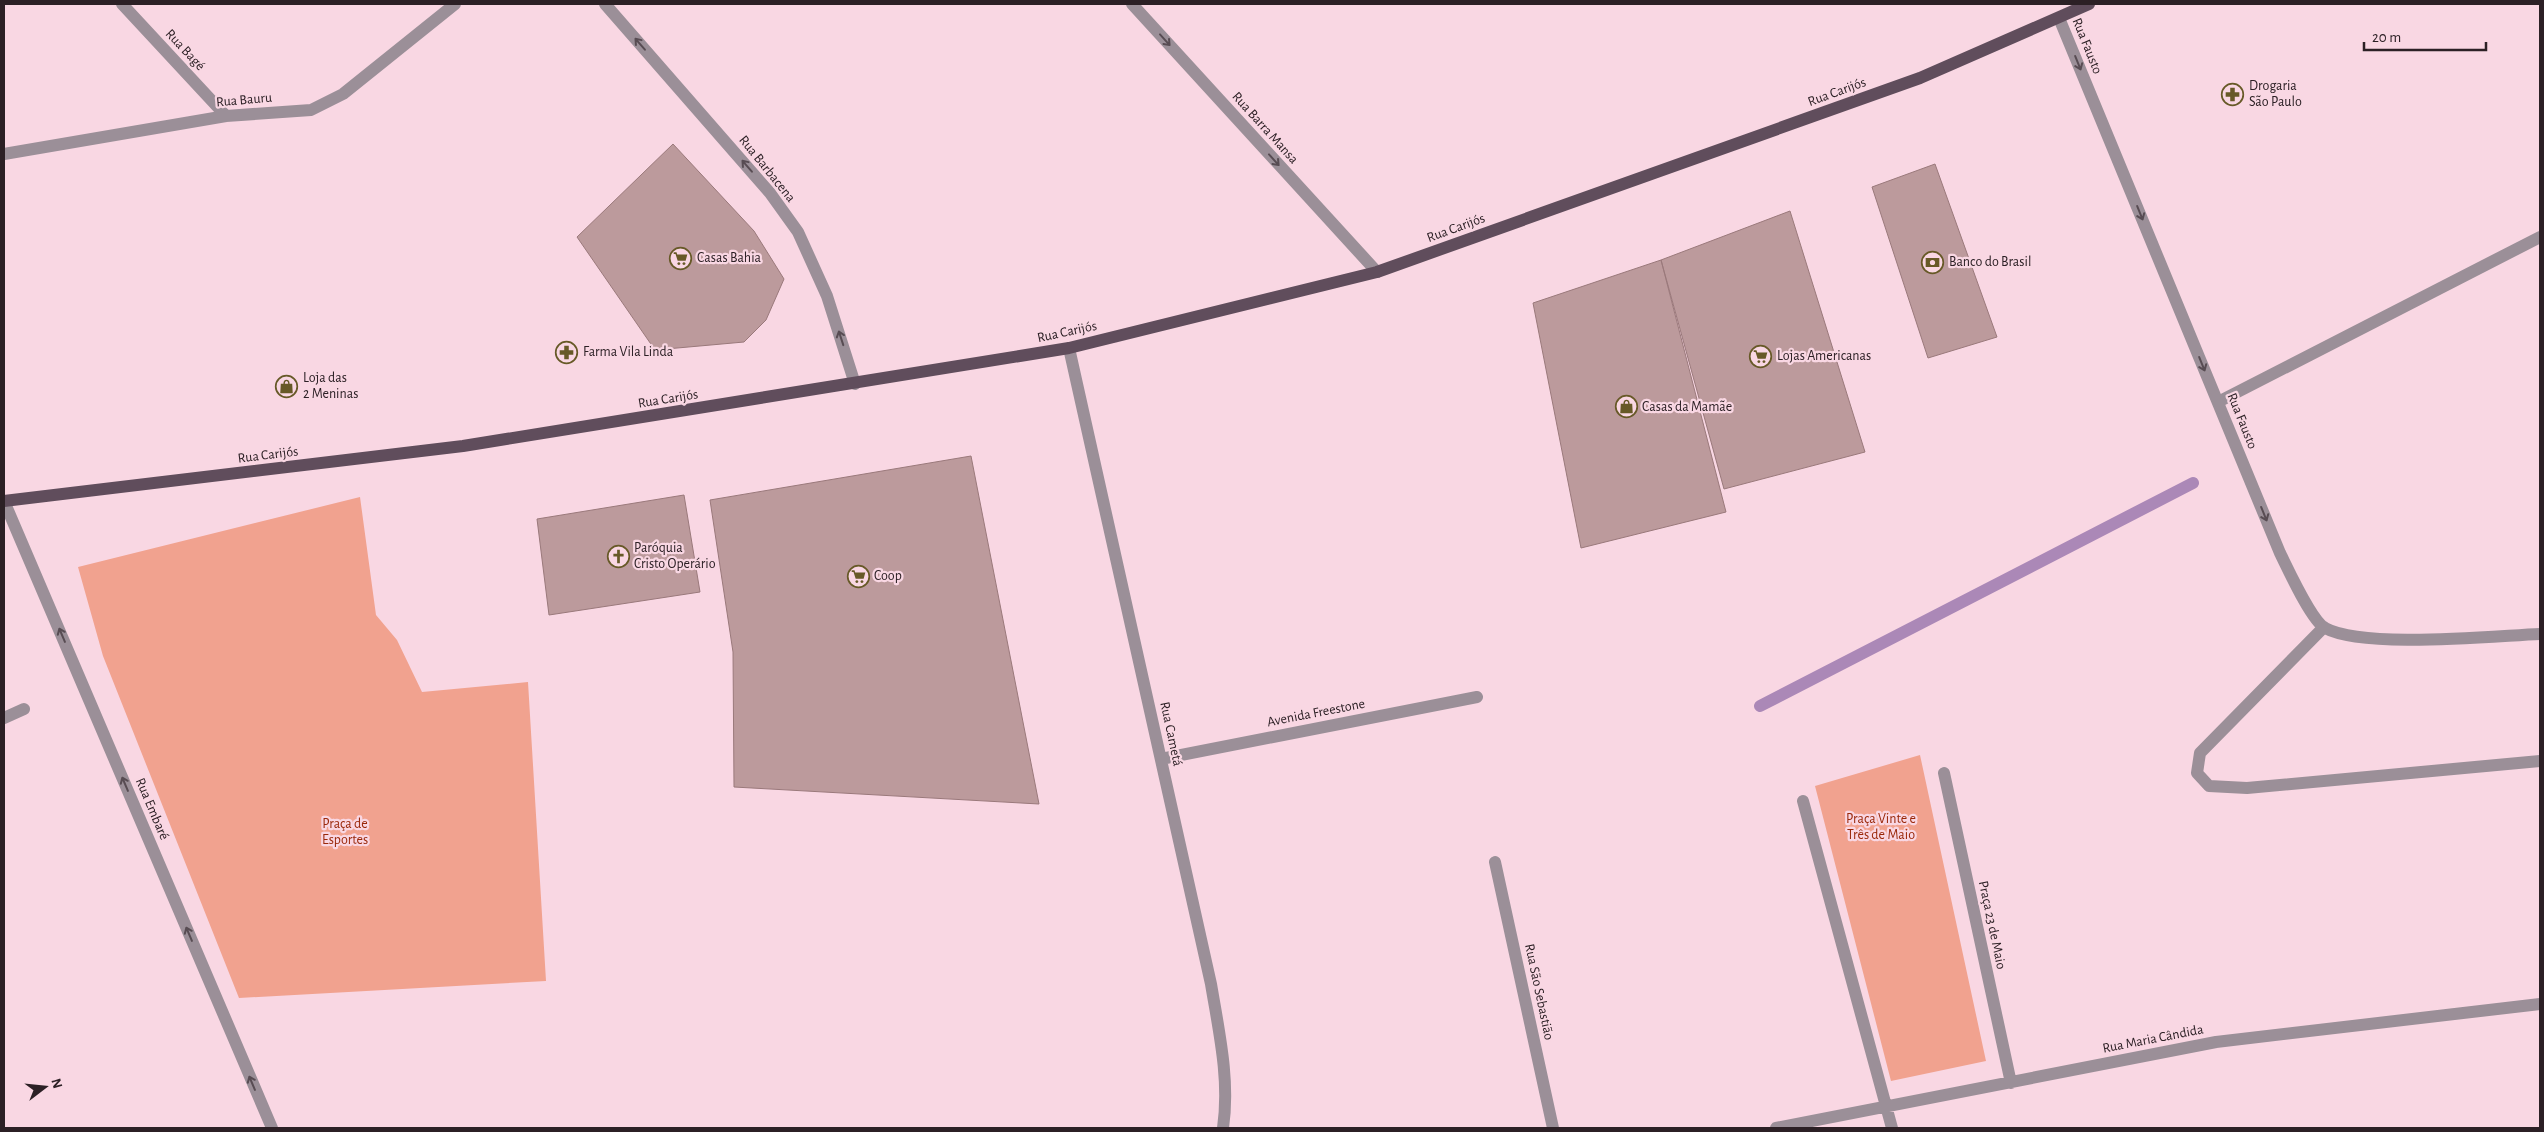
<svg xmlns="http://www.w3.org/2000/svg" width="2544" height="1132" font-family="'Alegreya Sans',sans-serif">
<style>
.green{fill:#f1a28f}
.lines{fill:none;stroke-linecap:round;stroke-linejoin:round}
.stream{stroke:#ab88b7;stroke-width:12}
.building{fill:#bc9a9c;stroke:#9a797b}
.minor{stroke:#9b8f98;stroke-width:12}
.primary{stroke:#604d5c;stroke-width:12}
.oneway{stroke:#584c53}
.labels{text-anchor:middle;dominant-baseline:central;stroke-width:4.5;stroke-linejoin:round;paint-order:stroke}
.street-label{font-size:14px;fill:#2c2025;stroke:#f9d7e3}
.poi-label{font-size:14px;fill:#2c2025;stroke:#f9d7e3;text-anchor:start}
.park-label{font-size:14px;fill:#9a280a;stroke:#f9d7e3}
</style>
<rect width="100%" height="100%" fill="#f9d7e3"/>
<path class="green" d="M360,497l16,118 21,25 25,52 106,-10 18,299 -307,17 -136,-342 -25,-89z
M1920,755l66,306 -95,20 -76,-295z"/>
<g class="lines">
<path class="stream" d="M1760,706l433,-223"/>
</g>
<path class="building" d="M673,144l81,87 30,48 -18,41 -22,22 -89,8 -78,-113z
M1935,164l62,173 -69,21 -56,-171z
M1790,211l75,241 -141,37 -63,-229z
M1661,260l65,252 -145,36 -48,-245z
M971,456l68,348 -305,-17 -1,-135 -23,-152z
M684,495l16,97 -151,23 -12,-96z"/>
<g class="lines">
<path class="minor" d="M122,4l104,112
M605,4l165,189 28,39 29,64 28,88
M1132,4l245,268
M2059,18l221,535c8,16 31,67 45,75 39,21 167,8 215,6
M4,154l222,-38 85,-6 32,-16 112,-90
M1069,348l142,636c8,48 19,96 12,144
M2218,402l322,-165
M4,501l268,627
M2324,627l-124,126 -3,20 12,13 38,2 293,-27
M4,718l20,-9
M1161,759l316,-62
M1944,773l67,310
M1803,801l89,327
M1495,862l58,266
M1776,1128l440,-86 324,-38"/>
<path class="primary" d="M4,501l459,-55 606,-98 308,-76 543,-194 169,-74"/>
</g>
<defs><path id="oneway-shaft" d="M-6 0H5M1.5-3L5.5 0L1.5 3" fill="none" stroke-width="1.6" stroke-linecap="round" stroke-linejoin="round" transform="scale(1.25)"/></defs>
<g class="oneway">
<use href="#oneway-shaft" transform="translate(1165 40) rotate(48)"/>
<use href="#oneway-shaft" transform="translate(640 44) rotate(-131)"/>
<use href="#oneway-shaft" transform="translate(2078 63) rotate(68)"/>
<use href="#oneway-shaft" transform="translate(1274 160) rotate(48)"/>
<use href="#oneway-shaft" transform="translate(747 166) rotate(-131)"/>
<use href="#oneway-shaft" transform="translate(2140 213) rotate(68)"/>
<use href="#oneway-shaft" transform="translate(841 338) rotate(-108)"/>
<use href="#oneway-shaft" transform="translate(2202 364) rotate(68)"/>
<use href="#oneway-shaft" transform="translate(2264 514) rotate(68)"/>
<use href="#oneway-shaft" transform="translate(62 635) rotate(-113)"/>
<use href="#oneway-shaft" transform="translate(125 784) rotate(-113)"/>
<use href="#oneway-shaft" transform="translate(189 934) rotate(-113)"/>
<use href="#oneway-shaft" transform="translate(252 1083) rotate(-113)"/>
</g>
<defs>
<symbol id="pharmacy-ring" viewBox="-11 -11 22 22"><circle r="9.5" fill="#f9d7e3" stroke="#675927" stroke-width="1.5"/><path d="M-2-6h4v4h4v4h-4v4h-4v-4h-4v-4h4Z" fill="#675927"/></symbol>
<symbol id="supermarket-ring" viewBox="-11 -11 22 22"><circle r="9.5" fill="#f9d7e3" stroke="#675927" stroke-width="1.5"/><path d="M-6-5.5h2.5l.6 2H6L4.5 2H-2.5L-4.4-4H-6ZM-1.5 3.2a1.3 1.3 0 1 0 .1 0ZM3 3.2a1.3 1.3 0 1 0 .1 0Z" fill="#675927"/></symbol>
<symbol id="bank-ring" viewBox="-11 -11 22 22"><circle r="9.5" fill="#f9d7e3" stroke="#675927" stroke-width="1.5"/><path d="M-6-4H6V4H-6ZM0-2.3a2.3 2.3 0 1 0 0 4.6a2.3 2.3 0 1 0 0-4.6Z" fill="#675927"/></symbol>
<symbol id="shop-ring" viewBox="-11 -11 22 22"><circle r="9.5" fill="#f9d7e3" stroke="#675927" stroke-width="1.5"/><path d="M-5-2.5h2.3a2.7 3.5 0 0 1 5.4 0H5L5.5 6h-11ZM-1.5-2.5h3a1.5 2.3 0 0 0-3 0Z" fill="#675927"/></symbol>
<symbol id="church-ring" viewBox="-11 -11 22 22"><circle r="9.5" fill="#f9d7e3" stroke="#675927" stroke-width="1.5"/><path d="M-1.2-6h2.4v3.5h3.3v2.4h-3.3V6h-2.4V-.1h-3.3v-2.4h3.3Z" fill="#675927"/></symbol>
</defs>
<g fill-rule="evenodd">
<use href="#pharmacy-ring" x="2220" y="82" width="25" height="25"/>
<use href="#supermarket-ring" x="668" y="246" width="25" height="25"/>
<use href="#bank-ring" x="1920" y="250" width="25" height="25"/>
<use href="#pharmacy-ring" x="554" y="340" width="25" height="25"/>
<use href="#supermarket-ring" x="1748" y="344" width="25" height="25"/>
<use href="#shop-ring" x="274" y="374" width="25" height="25"/>
<use href="#shop-ring" x="1614" y="394" width="25" height="25"/>
<use href="#church-ring" x="606" y="544" width="25" height="25"/>
<use href="#supermarket-ring" x="846" y="564" width="25" height="25"/>
</g>
<g class="labels">
<g class="street-label">
<text transform="translate(2087 46) rotate(68)">Rua Fausto</text>
<text transform="translate(185 50) rotate(47)">Rua Bagé</text>
<text transform="translate(1837 92) rotate(-20)">Rua Carijós</text>
<text transform="translate(244 100) rotate(-5)">Rua Bauru</text>
<text transform="translate(1265 128) rotate(48)">Rua Barra Mansa</text>
<text transform="translate(767 169) rotate(51)">Rua Barbacena</text>
<text transform="translate(1456 228) rotate(-20)">Rua Carijós</text>
<text transform="translate(1067 332) rotate(-12)">Rua Carijós</text>
<text transform="translate(668 399) rotate(-9)">Rua Carijós</text>
<text transform="translate(2242 421) rotate(68)">Rua Fausto</text>
<text transform="translate(268 455) rotate(-7)">Rua Carijós</text>
<text transform="translate(1316 713) rotate(-11)">Avenida Freestone</text>
<text transform="translate(1171 734) rotate(78)">Rua Cametá</text>
<text transform="translate(152 809) rotate(67)">Rua Embaré</text>
<text transform="translate(1992 925) rotate(78)">Praça 23 de Maio</text>
<text transform="translate(1539 992) rotate(78)">Rua São Sebastião</text>
<text transform="translate(2153 1039) rotate(-11)">Rua Maria Cândida</text>
</g>
<g class="poi-label">
<text x="2249" y="86">Drogaria<tspan x="2249" dy="16">São Paulo</tspan></text>
<text x="697" y="258">Casas Bahia</text>
<text x="1949" y="262">Banco do Brasil</text>
<text x="583" y="352">Farma Vila Linda</text>
<text x="1777" y="356">Lojas Americanas</text>
<text x="303" y="378">Loja das<tspan x="303" dy="16">2 Meninas</tspan></text>
<text x="1642" y="407">Casas da Mamãe</text>
<text x="634" y="548">Paróquia<tspan x="634" dy="16">Cristo Operário</tspan></text>
<text x="874" y="576">Coop</text>
</g>
<g class="park-label">
<text x="1881" y="819">Praça Vinte e<tspan x="1881" dy="16">Três de Maio</tspan></text>
<text x="345" y="824">Praça de<tspan x="345" dy="16">Esportes</tspan></text>
</g>
</g>
<rect width="2544" height="1132" fill="none" stroke="#2c2025" stroke-width="10"/>
<g transform="translate(45 1087) rotate(74)" stroke="#f9d7e3" stroke-width="4" paint-order="stroke">
<path d="M0-4L9 19L0 12L-9 19Z" fill="#2c2025"/>
<text y="-8" font-size="14" font-weight="bold" text-anchor="middle" fill="#2c2025">N</text>
</g>
<path d="M2364 42v8h122v-8" fill="none" stroke="#2c2025" stroke-width="2.5"/>
<text x="2372" y="42" font-size="15" fill="#2c2025" stroke="#f9d7e3" stroke-width="4" paint-order="stroke">20 m</text>
</svg>
